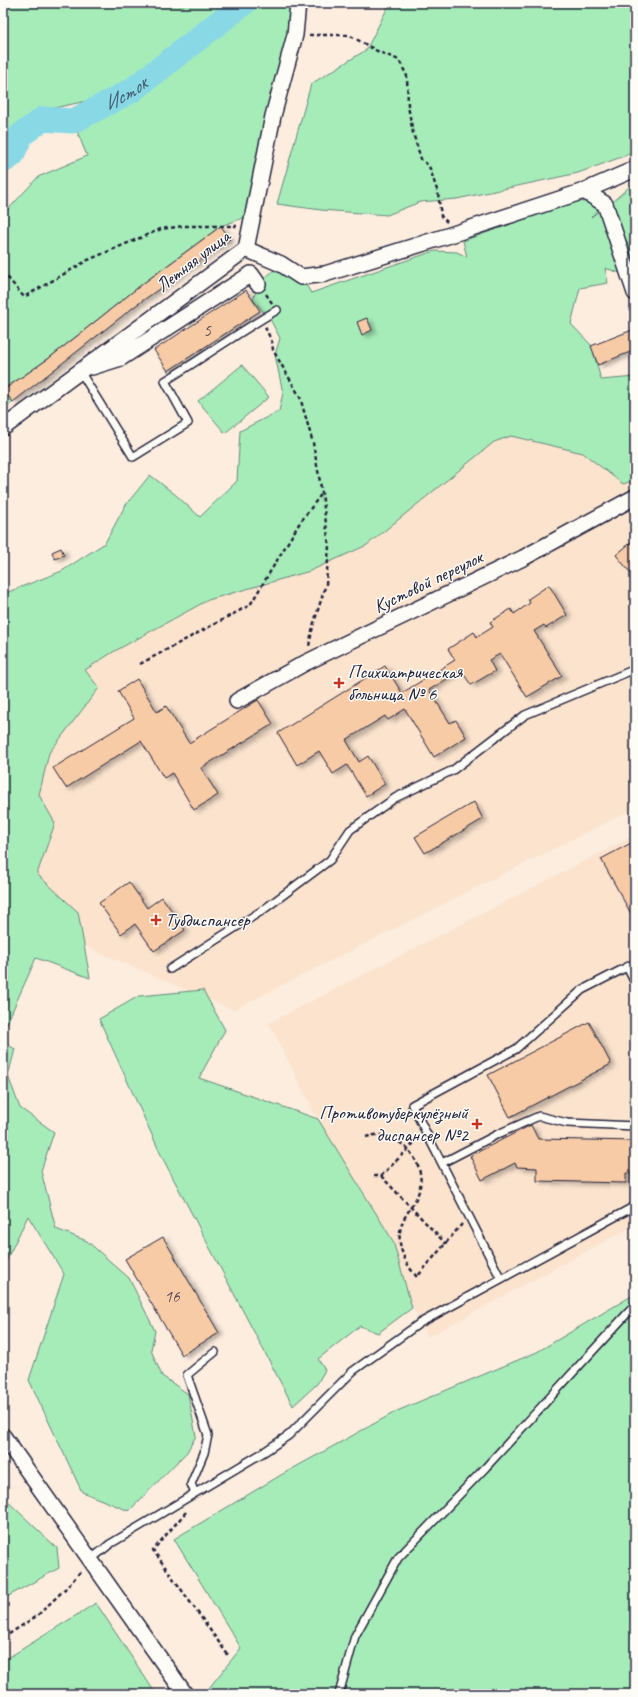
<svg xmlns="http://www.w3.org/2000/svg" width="638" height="1697" font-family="Caveat,sans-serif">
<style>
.built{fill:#fbe3ce}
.green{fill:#a6ecb9;stroke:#64877a}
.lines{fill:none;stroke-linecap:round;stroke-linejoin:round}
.river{stroke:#89d8e6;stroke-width:25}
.building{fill:#f8cba7;stroke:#22223b;filter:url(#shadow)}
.service-casing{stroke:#22223b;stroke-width:10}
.minor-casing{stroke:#22223b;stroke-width:18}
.path{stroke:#22223b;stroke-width:2.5;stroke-dasharray:4 3;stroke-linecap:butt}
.service{stroke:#fdfcf7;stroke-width:7}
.minor{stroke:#fdfcf7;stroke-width:15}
.poi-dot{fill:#c8321e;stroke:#fdfcf7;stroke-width:1.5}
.labels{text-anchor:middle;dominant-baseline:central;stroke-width:3;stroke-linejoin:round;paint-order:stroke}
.number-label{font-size:17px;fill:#584c56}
.street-label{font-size:19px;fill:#22223b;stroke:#fdfcf7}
.poi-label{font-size:19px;fill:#22223b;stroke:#fdfcf7;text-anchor:start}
.water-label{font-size:20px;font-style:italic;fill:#41596e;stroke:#fdfcf7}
</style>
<defs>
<filter id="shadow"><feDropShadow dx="4.5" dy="2.5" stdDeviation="2" flood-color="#0004"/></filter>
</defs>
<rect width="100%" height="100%" fill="#fceddf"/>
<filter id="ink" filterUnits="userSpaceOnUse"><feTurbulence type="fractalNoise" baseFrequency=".025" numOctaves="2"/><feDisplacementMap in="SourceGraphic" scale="8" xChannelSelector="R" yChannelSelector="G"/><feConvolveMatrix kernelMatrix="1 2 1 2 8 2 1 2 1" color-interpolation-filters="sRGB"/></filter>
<g filter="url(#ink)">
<path class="built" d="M635,372v436l-402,202 -181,-78 -49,-95 82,-167 28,-18 95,-52 102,-29 57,-26 127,-103z
M635,835v390l-207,112 -159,-314z"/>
<path class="green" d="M3,3h293l-9,31 -14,82 -8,1 -19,100 -25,9 -76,56 -97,77 -44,30 9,13 -10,8v-195l35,-38 49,-21 -14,-35 57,-29 -81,17 -46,32z
M388,3h247v149l-57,21 -121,26 -37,3 -33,13 -66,-5 -44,-6 34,-120 55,-34 23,-45z
M635,182v96l-30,-10 3,15 -28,5 -9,36 21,22 9,34 34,-3v103l-12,4 -40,-31 -72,-17 -17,6 -127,103 -57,26 -102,29 -95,52 -28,18 14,18 -50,65 -10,42 16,28 -18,51 41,38 12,66 -54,-20 -33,74v-438l59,-23 43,-28 20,-37 25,-31 27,21 23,21 37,-36 3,-50 39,-20 4,-18 -8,-38 5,-17 -10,-19 -17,-19 5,-16 23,-20 20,13 10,16 123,-42 23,1 10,5 -4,-16 112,-40 30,3 -14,13 21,-15z
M242,365l27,32 -44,36 -27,-32z
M203,990l22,40 -26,48 119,41 75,122 19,67 -34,25 -18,-7 -42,33 7,11 -8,14 -24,22 -131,-249 -63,-138 40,-23z
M3,1042l12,7 -7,27 12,32 34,24 -13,39 15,58 31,12 42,37 26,53 -4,19 11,26 26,18 8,42 -9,16 -58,59 -47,-19 -53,-112 35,-106 -36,-58 -25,51z
M635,1294v400h-422l-4,-6 32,-40 -67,-109 107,-64 116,-64 140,-59z
M3,1497l54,51 2,20 -56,31z
M96,1603l60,91h-153v-33z"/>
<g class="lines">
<path class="river" id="s1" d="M3,161l9,-6 9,-20 22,-16 30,2 58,-30 113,-88"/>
</g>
<path class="building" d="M221,226l9,13 -95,67 -122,96 -10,-12 45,-31 97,-77z
M246,290l14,21 -92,60 -14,-21z
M367,318l5,12 -10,5 -5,-13z
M635,329v21l-37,15 -7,-19z
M635,539v37l-1,1 -18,-22z
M61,548l3,7 -9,4 -3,-7z
M549,585l18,30 -21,13 -2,-3 -10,6 28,45 -35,21 -27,-43 -11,6 6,11 -24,14 -10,-15 -32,20 21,33 6,-3 10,17 -32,20 -29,-48 -17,11 -3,-4 -39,24 13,22 9,-6 17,28 -19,12 -19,-31 -14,9 -14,-23 -22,14 -19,-32 107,-67 17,27 53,-33 -7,-11 26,-17 3,5 16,-10 -3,-5 21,-13 3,5 16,-11 -2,-4z
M137,679l20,33 9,-6 23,37 69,-43 15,24 -72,44 17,27 -24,15 -22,-37 -8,5 -23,-37 -75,47 -13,-20 81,-50 -16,-27z
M474,802l9,17 -58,34 -10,-16z
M635,841v80l-34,-62z
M129,882l18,26 15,-11 23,33 -31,21 -19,-27 -14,10 -22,-31z
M589,1022l22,42 -101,53 -22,-42z
M531,1125l7,14 97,2v32h-9v10l-89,-2v-13l-20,-1 -2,-4 -33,17 -12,-24z
M163,1237l56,96 -37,22 -57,-96z"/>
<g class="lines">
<defs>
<path id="service" d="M80,371l53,86 55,-34 -23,-42c38,-23 74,-49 112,-71
M635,963l-8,4 8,16
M170,969l93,-59 67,-50 20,-30 45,-32 58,-28 72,-55 110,-46
M442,1163l56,-29 41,-18 28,7 68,3
M501,1279l-89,-174 104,-56 66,-59 45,-23
M195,1493l-4,-9 13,-31 4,-18 -21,-60 28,-23
M90,1560l20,-16 154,-92 25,-17 64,-64 67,-48 215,-117
M339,1694l16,-58 43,-78 88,-91 149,-162"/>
<path id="minor" d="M584,191l21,13 30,89
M246,249l35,15 20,13 24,-3 122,-38 137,-45 51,-22
M92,367l29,-9 130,-84 7,10
M3,428l243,-179 27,-133 22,-81 3,-32
M237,701l68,-38 218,-105 112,-61
M3,1436l182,258"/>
</defs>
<use href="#service" class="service-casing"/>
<use href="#minor" class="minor-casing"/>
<path class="path" d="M309,35h40l28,16 22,9 8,16 1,30 5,27 8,26 8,7 9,27 3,23 6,6
M3,272l21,25 64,-37 73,-31 23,-3h53
M266,294l6,9
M265,327l7,15 1,8 27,47 13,46 9,50 7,53 -3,38 -13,42 -4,20
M140,664l110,-59 49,-81 23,-31
M366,1137c4,-1 10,-3 15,-2 26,4 47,32 37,59 -4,11 -14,21 -17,33 -5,17 4,37 16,50l45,-53
M374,1176h7l37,-37
M381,1176l65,68
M186,1512l-33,38 75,105
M3,1638l35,-23 27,-26 17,-19"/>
<use href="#service" class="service"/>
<use href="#minor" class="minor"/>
</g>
</g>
<g class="poi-dot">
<path d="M337 677h4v4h4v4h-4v4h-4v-4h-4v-4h4z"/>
<path d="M154 914h4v4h4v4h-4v4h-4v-4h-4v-4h4z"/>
<path d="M475 1118h4v4h4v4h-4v4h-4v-4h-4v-4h4z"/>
</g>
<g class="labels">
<g class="number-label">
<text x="207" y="330">5</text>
<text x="172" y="1296">16</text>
</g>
<g class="street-label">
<text transform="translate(193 261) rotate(-38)">Летняя улица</text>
<text transform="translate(428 582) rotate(-26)">Кустовой переулок</text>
</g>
<g class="poi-label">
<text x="348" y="672">Психиатрическая<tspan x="348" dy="22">больница № 6</tspan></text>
<text x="165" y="920">Тубдиспансер</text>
<text x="468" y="1113" text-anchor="end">Противотуберкулёзный<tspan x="468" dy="22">диспансер №2</tspan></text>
</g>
<g class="water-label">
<text stroke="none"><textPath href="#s1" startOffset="149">Исток</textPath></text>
</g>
</g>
<rect width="638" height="1697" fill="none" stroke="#fdfcf7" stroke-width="16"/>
<rect x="8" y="8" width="622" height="1681" fill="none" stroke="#22223b" stroke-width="1.5" filter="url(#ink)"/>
</svg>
